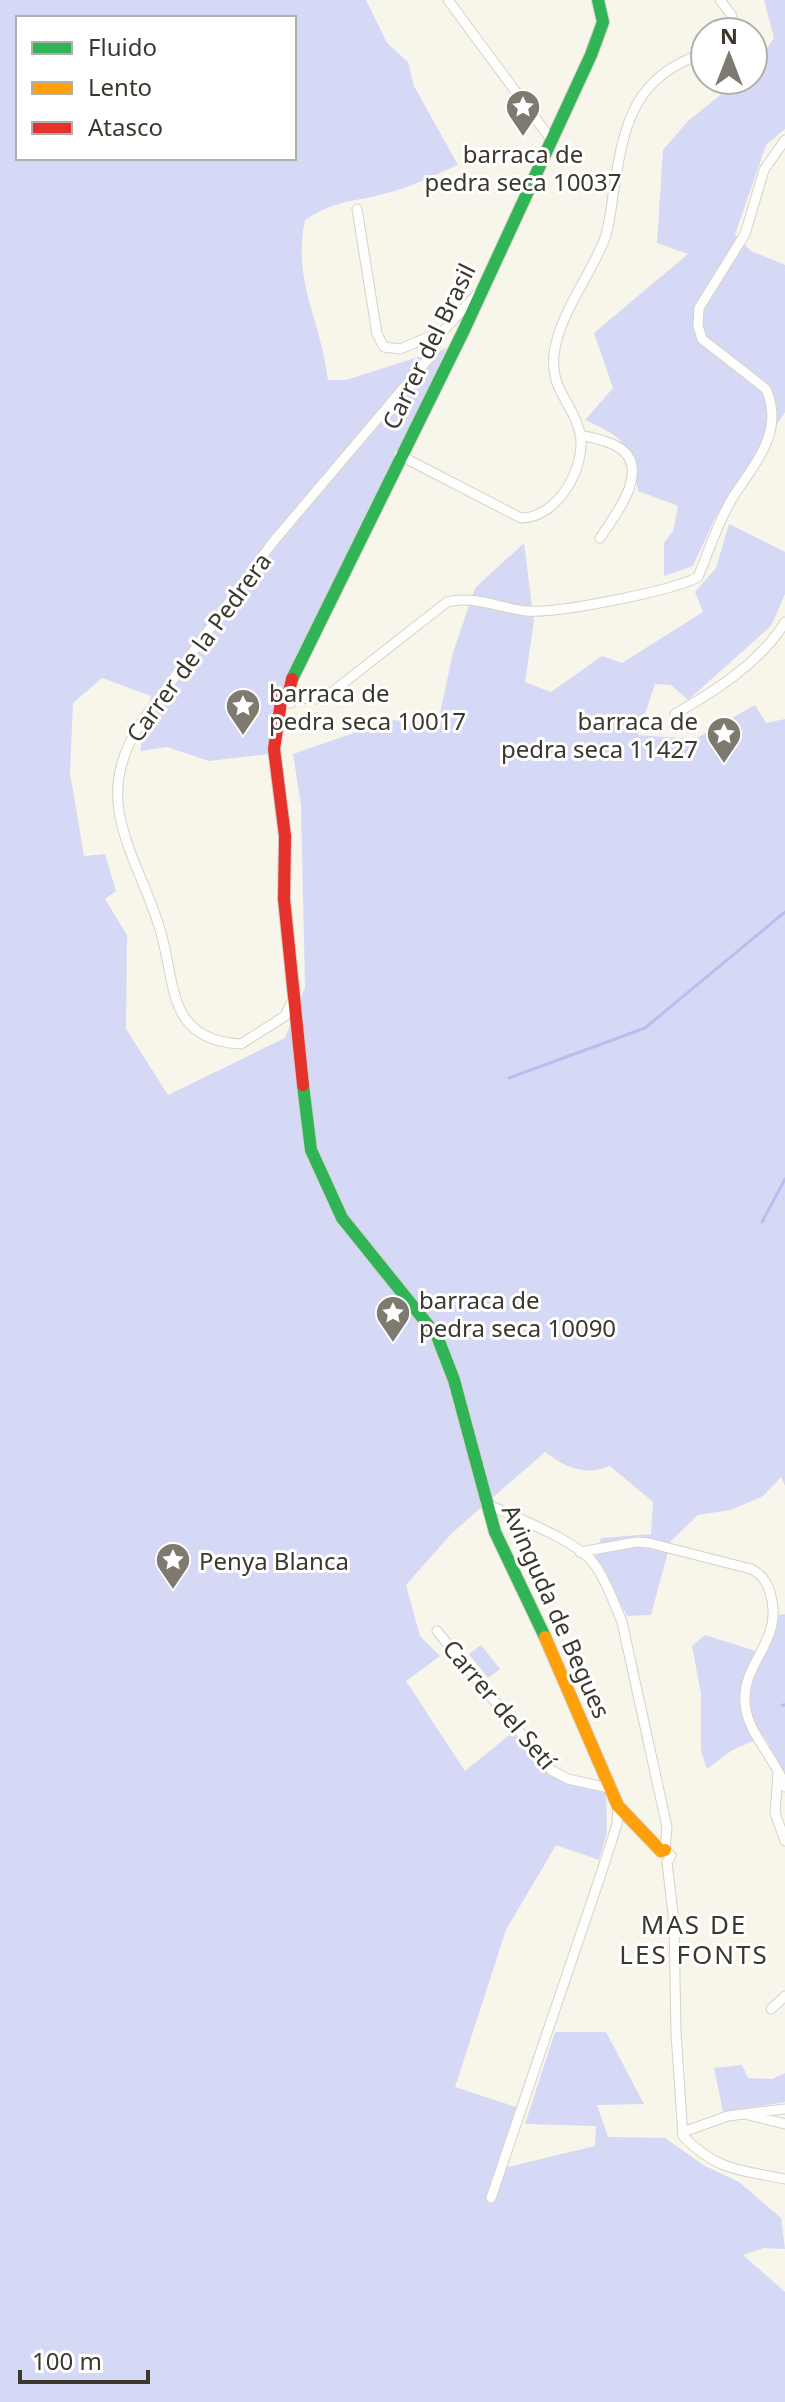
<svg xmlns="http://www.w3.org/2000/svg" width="785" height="2402" font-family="'Noto Sans',sans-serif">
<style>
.green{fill:#d6d9f3}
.forest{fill:#d6d9f5;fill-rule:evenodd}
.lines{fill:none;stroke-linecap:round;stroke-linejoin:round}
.stream{stroke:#b9beee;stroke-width:3}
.street-casing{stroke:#d6d2c8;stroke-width:11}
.fast-casing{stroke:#d6d2c8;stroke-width:14}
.slow-casing{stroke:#d6d2c8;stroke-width:14}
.jam-casing{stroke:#d6d2c8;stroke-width:14}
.street{stroke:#fefefc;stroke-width:9}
.fast{stroke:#30b455;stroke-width:12}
.slow{stroke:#ff9f0a;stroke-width:12}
.jam{stroke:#e5322d;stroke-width:12}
.labels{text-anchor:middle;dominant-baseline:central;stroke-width:6;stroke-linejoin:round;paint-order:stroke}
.poi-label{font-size:24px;fill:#3c382d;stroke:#fff;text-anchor:start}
.street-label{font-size:24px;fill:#3c382d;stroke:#fff}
.neighbourhood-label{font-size:26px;letter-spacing:2px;fill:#3c382d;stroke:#fff}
</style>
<rect width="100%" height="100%" fill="#f8f5eb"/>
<path class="green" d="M481,1645l19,24 -12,9 -19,-24z"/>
<path class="forest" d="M0,0h366l21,43 21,19 6,24 44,79c-21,9 -43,20 -64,26 -38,12 -53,6 -89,29 -13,62 16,100 23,160h18l101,-32 -178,375v31l-60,7 -42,-14 -27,4 11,-55 -49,-18 -29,25 -3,70 14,83 21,-2 11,37 -11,8 22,36 -1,94 42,66 117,-57 20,-51 -4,-182 -8,-51 98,-34 47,2 15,-69 22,-65 49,-45 10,78 -9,61 26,10 51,-36 20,7 81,-51 -8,-20 21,-24 13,-44 56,28v42l-14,32 -83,74 -17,-15 -16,-1 -17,51 57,4 60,-34 11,18 19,-4v767l-4,-9 -18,19 -32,14 -33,5 -27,26 -20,74 -24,1 -32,-59 6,-19 50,-4 2,-32 -43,-36c-26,10 -44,2 -65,-14l-93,81 -46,52 14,51 20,20 -34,25 59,90 48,-39c31,33 46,53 93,60l1,40 -8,28 -43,-15 -50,85 -51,157 61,20 -21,63 100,-24 1,-20 -71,-2 30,-92h51l38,72 -47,1 11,32 57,1 40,28 34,16 42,36 4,31 -21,-1 -21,7 42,37v110h-785zM18,18h276v140h-276z
M764,0h21v129l-19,16 -31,90 16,16 34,14v147l-69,104 -23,50 -29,10v-33l9,-12 5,-25 -40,-15c-6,-44 -12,-53 -53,-71l28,-32 -19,-55 94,-79 -31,-11 6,-93 25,-29 51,-41h14v-12l21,-30z
M785,1614v160l-21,-38 -33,15 -24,18 -6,-18v-57l-9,-48 13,-11 51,16 23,-36z
M742,2065l6,13 24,1 13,-6v29l-62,10 -9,-44z"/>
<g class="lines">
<path class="stream" d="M509,1078l136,-50 140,-116
M762,1222l23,-43
M782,1705h3"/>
<defs>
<path id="street" d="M448,0l102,138
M720,0l12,16v16
M357,209l20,125 7,13 16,2 43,-18
M580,435c12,3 26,5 36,11 39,20 -2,71 -16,92
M399,455l122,63c37,0 66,-52 59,-85 -7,-31 -30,-42 -26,-79 5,-39 34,-75 49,-111 7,-16 8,-37 11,-54 10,-67 21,-114 91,-136
M284,703h7l2,-5 24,1 15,-7 115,-90c27,-7 52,6 79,9 30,3 146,-20 172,-34 11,-26 20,-56 35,-80 22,-34 52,-66 33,-108l-64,-50 -4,-13 1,-18 46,-74 19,-64 21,-30
M675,714c40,-23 86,-52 110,-92
M294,997l-9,19 -44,28c-77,-4 -64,-63 -82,-118 -24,-75 -69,-126 -18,-203l132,-181 156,-184 14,-27 34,-37
M485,1503c30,15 91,36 110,62 12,17 19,38 27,57l45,205 -2,23 6,6 -4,6 7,61 2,110 7,103c34,35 57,34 102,43
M580,1552l57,-10 12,1 102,26c9,4 16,13 19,23 15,50 -28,68 -25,111 2,31 31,55 40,84
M437,1631l114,139 17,9 41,9
M778,1774l-3,39 10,28
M771,2009l14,-13
M749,2115l36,9
M683,2132l45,-16 57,-7
M491,2198l110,-324 16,-50 1,-18"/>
<path id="fast" d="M292,679l171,-347 128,-277 12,-33 -5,-22
M303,1085l8,65 31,68 95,118 17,44 41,152 50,105"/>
<path id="slow" d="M545,1637l73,169 43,45 4,-1"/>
<path id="jam" d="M292,679l-3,13 -7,3 -8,54 11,87 -1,63 19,186"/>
</defs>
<use href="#street" class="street-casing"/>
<use href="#fast" class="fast-casing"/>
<use href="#slow" class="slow-casing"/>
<use href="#jam" class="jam-casing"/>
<use href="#street" class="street"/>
<use href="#fast" class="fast"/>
<use href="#slow" class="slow"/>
<use href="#jam" class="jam"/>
</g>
<defs>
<symbol id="sight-pin" viewBox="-11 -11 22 30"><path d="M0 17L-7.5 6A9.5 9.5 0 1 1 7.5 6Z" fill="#7e7a70" stroke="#fff"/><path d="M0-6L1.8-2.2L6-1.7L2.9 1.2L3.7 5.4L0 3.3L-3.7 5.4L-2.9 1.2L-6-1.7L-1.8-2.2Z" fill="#fff"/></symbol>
</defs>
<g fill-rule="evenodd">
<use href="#sight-pin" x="503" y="87" width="40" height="54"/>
<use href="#sight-pin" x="223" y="686" width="40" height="54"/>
<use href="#sight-pin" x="704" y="714" width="40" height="54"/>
<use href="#sight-pin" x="373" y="1293" width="40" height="54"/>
<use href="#sight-pin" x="153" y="1540" width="40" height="54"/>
</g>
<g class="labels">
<g class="poi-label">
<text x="523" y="153" text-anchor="middle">barraca de<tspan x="523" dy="28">pedra seca 10037</tspan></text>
<text x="269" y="692">barraca de<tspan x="269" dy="28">pedra seca 10017</tspan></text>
<text x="698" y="720" text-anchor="end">barraca de<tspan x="698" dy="28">pedra seca 11427</tspan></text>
<text x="419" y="1299">barraca de<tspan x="419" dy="28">pedra seca 10090</tspan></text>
<text x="199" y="1560">Penya Blanca</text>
</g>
<g class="street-label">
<text transform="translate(428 346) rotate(-64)">Carrer del Brasil</text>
<text transform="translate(198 647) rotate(-54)">Carrer de la Pedrera</text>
<text transform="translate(557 1611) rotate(66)">Avinguda de Begues</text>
<text transform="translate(500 1704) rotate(50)">Carrer del Setí</text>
</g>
<g class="neighbourhood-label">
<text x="694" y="1924">MAS DE<tspan x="694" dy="30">LES FONTS</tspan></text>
</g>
</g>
<rect x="16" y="16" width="280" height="144" fill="#ffffff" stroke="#b1afab" stroke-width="2"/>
<rect x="32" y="42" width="40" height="12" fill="#30b455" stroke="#b1afab" stroke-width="2"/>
<text x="88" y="56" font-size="24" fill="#3c382d">Fluido</text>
<rect x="32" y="82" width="40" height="12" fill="#ff9f0a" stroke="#b1afab" stroke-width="2"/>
<text x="88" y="96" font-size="24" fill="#3c382d">Lento</text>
<rect x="32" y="122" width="40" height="12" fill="#e5322d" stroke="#b1afab" stroke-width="2"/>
<text x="88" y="136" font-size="24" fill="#3c382d">Atasco</text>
<g transform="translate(729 56)"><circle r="38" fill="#ffffff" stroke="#b1afab" stroke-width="2"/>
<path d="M0-6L14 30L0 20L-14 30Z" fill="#7e7a70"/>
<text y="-12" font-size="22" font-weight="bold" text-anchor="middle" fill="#3c382d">N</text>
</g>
<path d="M20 2370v12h128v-12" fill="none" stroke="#3c382d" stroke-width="4"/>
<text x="32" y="2370" font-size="24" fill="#3c382d" stroke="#ffffff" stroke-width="6" paint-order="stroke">100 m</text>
</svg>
